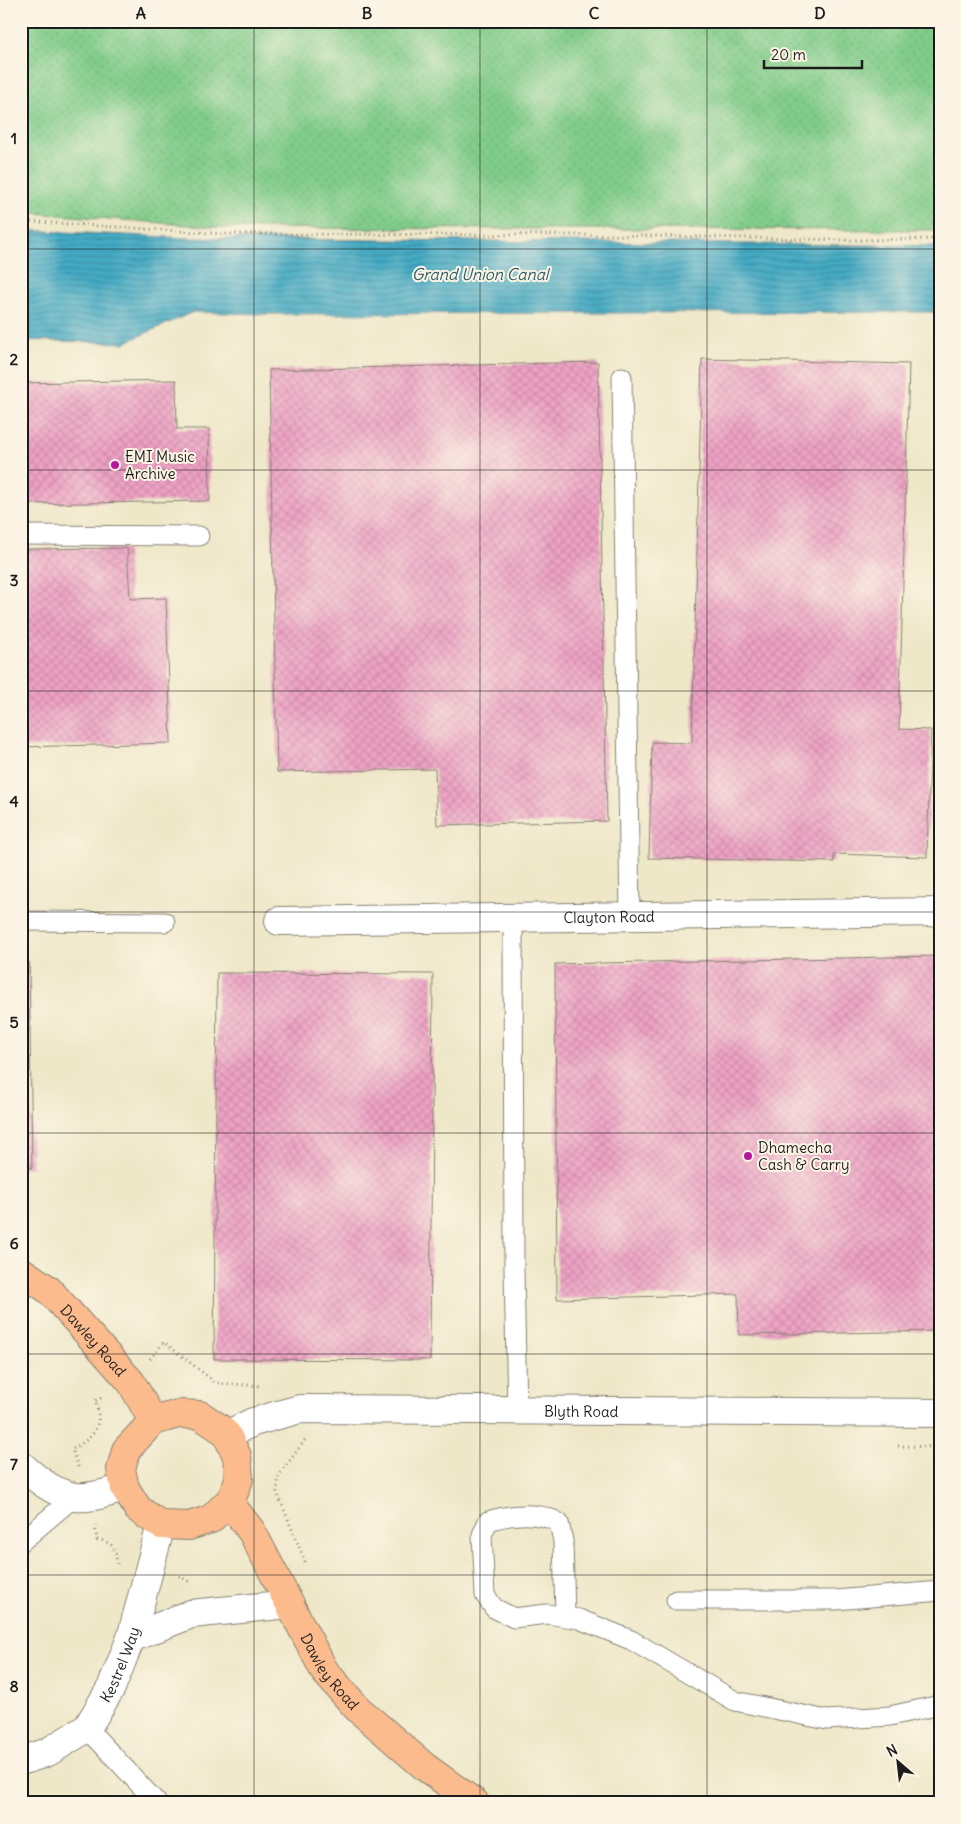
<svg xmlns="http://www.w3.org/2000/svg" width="961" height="1824" font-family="Delius,sans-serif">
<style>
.park{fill:url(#park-dots);stroke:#4e7453}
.water{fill:url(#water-rules);stroke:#306370}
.building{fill:url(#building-cross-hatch)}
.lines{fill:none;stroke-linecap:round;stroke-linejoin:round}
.service-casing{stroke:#858272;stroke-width:21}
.minor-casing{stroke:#858272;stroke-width:30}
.tertiary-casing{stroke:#858272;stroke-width:30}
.primary-casing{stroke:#858272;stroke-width:30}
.path{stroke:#858272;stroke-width:3;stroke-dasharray:1 4;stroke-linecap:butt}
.service{stroke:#fff;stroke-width:19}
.minor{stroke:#fff;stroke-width:28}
.tertiary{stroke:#fff;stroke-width:28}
.primary{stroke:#fbbb8d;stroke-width:28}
.grid{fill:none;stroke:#1c1c1c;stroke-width:1;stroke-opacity:0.55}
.poi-dot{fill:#b5179e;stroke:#fcf5e5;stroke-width:2}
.labels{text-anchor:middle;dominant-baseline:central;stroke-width:4;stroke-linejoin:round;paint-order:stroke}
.poi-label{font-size:15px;fill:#1c1c1c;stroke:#fcf5e5;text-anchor:start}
.street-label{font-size:15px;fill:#1c1c1c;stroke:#fcf5e5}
.water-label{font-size:16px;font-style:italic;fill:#2e5c68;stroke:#fcf5e5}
.neatline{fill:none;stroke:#1c1c1c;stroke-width:2}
.grid-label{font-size:16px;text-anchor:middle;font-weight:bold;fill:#1c1c1c}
</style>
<defs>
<pattern id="park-dots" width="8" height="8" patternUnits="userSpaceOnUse" patternTransform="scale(1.25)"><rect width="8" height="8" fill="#81cc8a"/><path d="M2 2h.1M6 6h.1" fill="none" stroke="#6faf76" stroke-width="1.8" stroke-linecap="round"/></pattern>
<pattern id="water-rules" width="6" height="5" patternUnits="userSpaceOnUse" patternTransform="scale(1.25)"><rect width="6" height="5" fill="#44aac4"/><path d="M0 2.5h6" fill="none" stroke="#388a9e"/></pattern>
<pattern id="building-cross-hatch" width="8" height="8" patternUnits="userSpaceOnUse" patternTransform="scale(1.25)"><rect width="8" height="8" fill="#eea2c4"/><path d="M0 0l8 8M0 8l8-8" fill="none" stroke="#cc8ba8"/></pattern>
</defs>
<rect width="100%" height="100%" fill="#fcf5e5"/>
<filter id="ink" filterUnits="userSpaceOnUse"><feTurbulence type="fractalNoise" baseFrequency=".02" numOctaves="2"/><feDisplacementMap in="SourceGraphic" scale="10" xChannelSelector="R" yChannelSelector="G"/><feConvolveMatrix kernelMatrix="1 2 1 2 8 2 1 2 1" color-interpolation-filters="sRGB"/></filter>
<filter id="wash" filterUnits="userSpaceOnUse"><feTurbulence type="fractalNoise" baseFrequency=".0096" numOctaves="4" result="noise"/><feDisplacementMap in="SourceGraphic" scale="20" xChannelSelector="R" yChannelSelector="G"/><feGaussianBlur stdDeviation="1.12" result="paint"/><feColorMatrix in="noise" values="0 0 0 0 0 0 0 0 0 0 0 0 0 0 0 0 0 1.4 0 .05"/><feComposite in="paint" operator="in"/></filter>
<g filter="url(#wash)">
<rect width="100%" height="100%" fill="#eee7c8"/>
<path class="park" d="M21,21h919v209l-714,-2 -205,-16z"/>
<path class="water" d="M21,230l166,8 753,8v66l-676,2 -71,-2 -69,31 -103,-3z"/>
<g id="blocks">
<path class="building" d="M702,359l207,5 -10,365 32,1 -4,127 -93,-3v8l-185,-4 3,-116 40,1z
M598,362l9,459 -170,4 -2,-56 -158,3 -8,-402z
M176,380l1,49h32l1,72 -189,3v-121z
M127,548l3,51 36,-1 5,145 -150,4v-198z
M940,956v375l-201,4 -1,-41 -181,5 -2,-335z
M21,962h8l3,206 -11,-1z
M217,973l216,1 -3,386 -216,-1z"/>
</g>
</g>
<g filter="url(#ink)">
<use href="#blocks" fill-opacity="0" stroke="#858272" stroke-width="1"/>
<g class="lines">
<defs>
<path id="service" d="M622,377l8,539
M21,535l178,1
M513,918l1,352 3,139
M21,921l144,1
M21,1542l53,-45
M676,1600h160l104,-9
M565,1616l-2,-75 -4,-18c-20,-12 -49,-9 -71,-2l-6,14 3,60 9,13 20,10 33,-4 32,5 52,21 104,61 92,19 63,-4 50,-11
M87,1728l70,75"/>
<g id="minor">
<path id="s1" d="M279,921l661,-9"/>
<path d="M21,1465c14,13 34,29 54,32 16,2 34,-5 50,-9"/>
<path d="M131,1638l60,-24 99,-10"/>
<path id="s2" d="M21,1761l27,-9 39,-24 24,-40 20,-50 30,-113"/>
</g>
<g id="tertiary">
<path id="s3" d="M227,1435l26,-13 47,-13 640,4"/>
</g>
<g id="primary">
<path id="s4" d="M21,1271l28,19 82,92 22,39"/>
<path d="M178,1414l22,1 21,14 6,6 10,21 2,23 -7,19 -21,21 -22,7 -28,-1 -23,-16 -13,-21 -4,-19 5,-19 27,-29z"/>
<path id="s5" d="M229,1502l23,30 73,140 33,37 67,58 50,36"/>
</g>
</defs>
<use href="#service" class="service-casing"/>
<use href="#minor" class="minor-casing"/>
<use href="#tertiary" class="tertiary-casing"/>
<use href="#primary" class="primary-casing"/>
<path class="path" d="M21,221l205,13 377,1 248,5 89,-1
M150,1359l14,-17 52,41 46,3
M305,1440l-26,35 -2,17 29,72
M898,1446l42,1
M78,1467l-6,-18c22,-11 32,-24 23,-48l8,-4
M95,1525l2,15c16,1 19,9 20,24
M179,1576l12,7
M505,1795l10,8"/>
<use href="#service" class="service"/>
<use href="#minor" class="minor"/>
<use href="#tertiary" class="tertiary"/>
<use href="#primary" class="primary"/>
</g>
</g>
<path class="grid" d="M254,21v1782M480,21v1782M707,21v1782M21,249h919M21,470h919M21,691h919M21,912h919M21,1133h919M21,1354h919M21,1575h919"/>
<g class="poi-dot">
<circle cx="115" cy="465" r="5"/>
<circle cx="748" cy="1156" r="5"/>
</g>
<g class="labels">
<g class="poi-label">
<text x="125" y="456">EMI Music<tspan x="125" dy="17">Archive</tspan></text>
<text x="758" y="1147">Dhamecha<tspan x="758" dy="17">Cash &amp; Carry</tspan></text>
</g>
<g class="street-label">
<text stroke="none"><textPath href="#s1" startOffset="330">Clayton Road</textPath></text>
<text stroke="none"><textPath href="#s4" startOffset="101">Dawley Road</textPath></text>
<text stroke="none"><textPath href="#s3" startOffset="359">Blyth Road</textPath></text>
<text stroke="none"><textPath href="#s2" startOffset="146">Kestrel Way</textPath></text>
<text stroke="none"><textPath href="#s5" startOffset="198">Dawley Road</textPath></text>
</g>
<g class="water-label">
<text x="480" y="274">Grand Union Canal</text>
</g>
</g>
<rect width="961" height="1824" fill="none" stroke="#fcf5e5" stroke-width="55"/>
<g transform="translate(898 1762) rotate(332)" stroke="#fcf5e5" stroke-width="4" paint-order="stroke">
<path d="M0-4L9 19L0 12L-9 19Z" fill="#1c1c1c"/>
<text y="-8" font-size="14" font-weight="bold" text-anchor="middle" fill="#1c1c1c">N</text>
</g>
<path d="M764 60v8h98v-8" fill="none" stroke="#1c1c1c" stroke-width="2.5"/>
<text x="771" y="60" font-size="15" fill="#1c1c1c" stroke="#fcf5e5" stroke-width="4" paint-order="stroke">20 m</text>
<rect x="28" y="28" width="906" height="1768" class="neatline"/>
<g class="grid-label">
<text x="141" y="19">A</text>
<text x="367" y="19">B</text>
<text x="594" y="19">C</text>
<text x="820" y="19">D</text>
<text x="14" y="144">1</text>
<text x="14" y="365">2</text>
<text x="14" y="586">3</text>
<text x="14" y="807">4</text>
<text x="14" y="1028">5</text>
<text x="14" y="1249">6</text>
<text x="14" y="1470">7</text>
<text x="14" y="1692">8</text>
</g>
</svg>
